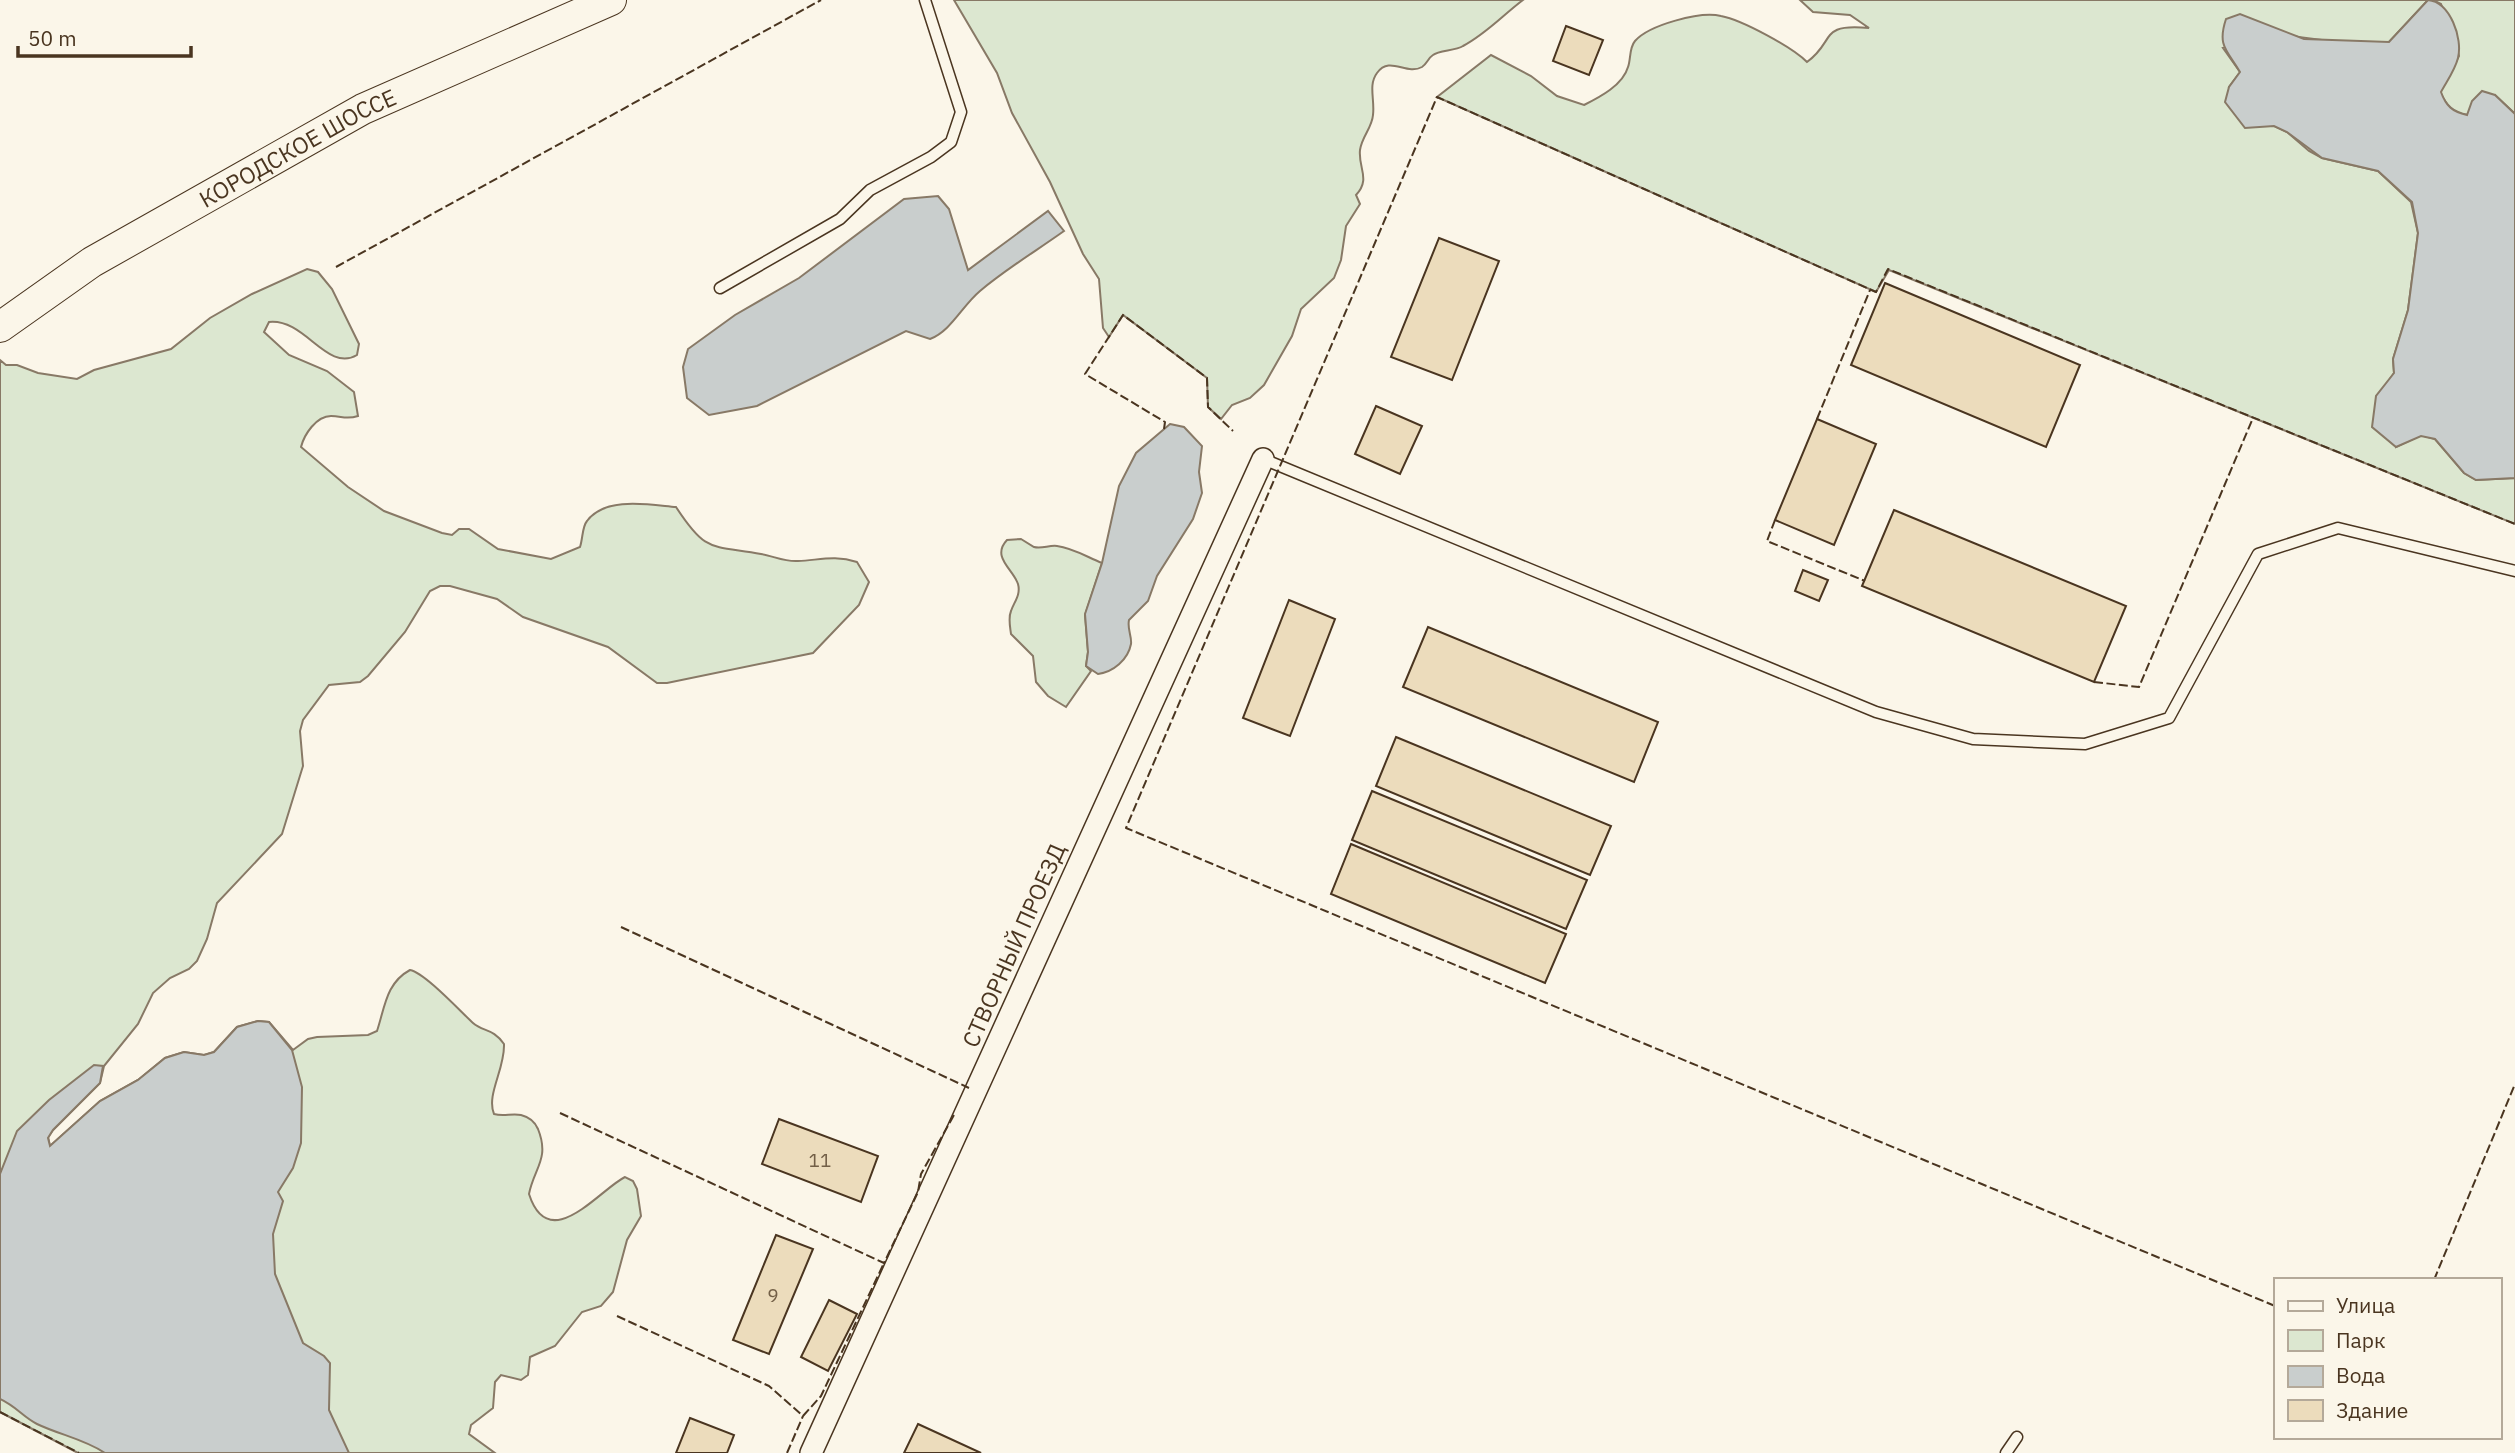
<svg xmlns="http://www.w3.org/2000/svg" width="2515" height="1453" font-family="'IBM Plex Sans',sans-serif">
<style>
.green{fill:#dce7d0;stroke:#887966;stroke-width:2}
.water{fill:#c9cecd;stroke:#887966;stroke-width:2}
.building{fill:#ecdcbc;stroke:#4a3520;stroke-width:2}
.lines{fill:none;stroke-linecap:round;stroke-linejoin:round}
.lane-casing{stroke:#4a3520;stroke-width:13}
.street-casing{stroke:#4a3520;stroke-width:24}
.secondary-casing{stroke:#4a3520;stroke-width:32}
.lane{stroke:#fbf6e9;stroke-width:10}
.street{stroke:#fbf6e9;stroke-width:21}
.secondary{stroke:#fbf6e9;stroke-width:30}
.fence{stroke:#4a3520;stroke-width:2;stroke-dasharray:9 3.5;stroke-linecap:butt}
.labels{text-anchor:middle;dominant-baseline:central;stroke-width:5;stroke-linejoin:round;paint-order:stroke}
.number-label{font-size:19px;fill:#725f47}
.street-label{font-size:23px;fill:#4a3520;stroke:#fbf6e9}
</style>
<rect width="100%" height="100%" fill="#fbf6e9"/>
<path class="green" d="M954,0h569c-20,15 -37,34 -60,46 -8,5 -24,4 -30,9 -5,3 -6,9 -11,12 -16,9 -32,-12 -45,6 -9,12 -2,27 -4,42 -1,13 -11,21 -13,35 -2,18 11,29 -4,45l4,9 -14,22 -5,34 -7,18 -33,31 -9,27 -28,49 -14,13 -18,7 -11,14 -13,-12 -1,-29 -84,-63 -14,22 -6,-9 -4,-49 -16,-25 -33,-72 -38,-69 -15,-40z
M1800,0h628l-39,42 -44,1 -54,-7 -68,12 17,24 -11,15 45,39 13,6 22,19 13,7 56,13 33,31 7,31 -10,77 -15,49 1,14 -8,12 10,62 25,-12 14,4 29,34 12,7 39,-2v46l-626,-254 -13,22 -439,-195 54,-42 40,21 26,20 27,9c16,-8 39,-20 44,-38 3,-8 1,-19 7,-26 14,-16 65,-30 86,-25 21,4 71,31 86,46 29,-21 11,-39 62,-34l-19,-13 -37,-3z
M2433,0h82v114l-20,-19 -27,20c-16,-3 -21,-9 -28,-23l19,-36 -18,-52z
M307,269l11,3 14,17 27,55 -2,11c-30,18 -52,-37 -88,-33l-5,10 25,23 38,16 27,21 4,24c-12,4 -16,0 -27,0 -15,0 -27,19 -30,31l47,40 36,24 58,22 10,2 7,-6h10l29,20 53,10 29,-12c3,-9 2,-20 7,-26 18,-25 64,-16 89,-14 30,46 34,38 85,47 13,2 23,8 37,7 22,-1 37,-6 59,1l12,20 -10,23 -46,48 -146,30h-10l-49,-36 -85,-30 -26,-18 -47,-13h-10l-10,5 -25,41 -37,44 -8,6 -31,3 -26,35 -3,11 3,35 -21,68 -65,69 -10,36 -10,22 -8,8 -19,9 -17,15 -15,31 -34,42 -4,17 -47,47 -5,7 2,9 50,-45 38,-21 27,-22 19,-6 20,3 10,-3 23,-25 21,-6 11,1 24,28 15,-11 9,-2 51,-2 9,-4c8,-24 9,-48 33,-61 15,3 50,41 63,53 10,9 20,5 31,21 1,25 -18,51 -10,70 10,3 17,-1 27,1 8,2 14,7 17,14 12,30 -4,39 -9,65 20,62 70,-4 96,-17l8,4 4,8 4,27 -14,24 -14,52 -12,14 -19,6 -27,34 -25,11 -2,18 -7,5 -20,-5 -6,7 -2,26 -22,17 -2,9 26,19h-417l-78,-41v-1052l6,5h11l21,8 39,6 17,-9 77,-21 39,-31 42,-24z
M1021,539l13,8c8,2 15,-2 23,-1 16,2 30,11 45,17l-17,52 3,37 -2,14 5,5 -25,36 -18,-11 -12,-14 -3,-26 -22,-22c-1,-8 -3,-16 0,-23 3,-9 10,-16 7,-27 -5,-15 -27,-27 -11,-44z"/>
<path class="water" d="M2428,0c22,2 35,38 30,58 -3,12 -11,23 -17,34 5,14 11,20 26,23l5,-14 10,-10 13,4 20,19v364l-39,2 -12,-7 -29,-34 -14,-3 -25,11 -24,-20 4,-31 18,-23 -1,-14 15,-49 10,-77 -6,-31 -34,-31 -56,-13 -35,-26 -13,-6 -29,2 -20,-26 4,-15 11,-15c-13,-22 -23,-26 -14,-53l14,-5 64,25 85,3z
M938,196l11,13 19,61 80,-59 16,20c-28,20 -58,38 -84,60 -18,15 -29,40 -50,48l-24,-8 -149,75 -48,9 -22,-17 -4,-31 5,-18 47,-34 64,-37 105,-79z
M1170,424l14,3 18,19 -3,26 3,21 -9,26 -36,57 -9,25 -19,19c-2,9 3,16 2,24 -3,16 -18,28 -33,30l-12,-8 2,-14 -3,-38 17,-51 17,-77 17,-33z
M258,1021l11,1 23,28 10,37 -1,56 -8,25 -15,24 5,9 -10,33 2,40 28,69 21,13 6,7 -1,47 20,43h-244c-21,-14 -45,-18 -68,-29 -14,-7 -20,-17 -37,-25v-225l17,-43 32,-31 45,-35 9,1 -3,17 -47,47 -5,8 2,8 50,-45 38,-21 27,-22 19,-6 20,3 10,-3 23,-25z"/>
<path class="building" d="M1566,26l37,14 -14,35 -36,-14z
M1439,238l60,23 -47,119 -61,-23z
M1885,283l195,82 -34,82 -195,-82z
M1376,406l46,20 -22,48 -45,-20z
M1817,419l59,25 -42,101 -59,-25z
M1894,510l232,96 -32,76 -232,-96z
M1803,570l25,10 -9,21 -24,-10z
M1289,600l46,19 -45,117 -47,-18z
M1428,627l230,95 -24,60 -231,-95z
M1396,737l215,89 -21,49 -214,-89z
M1372,791l215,89 -21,49 -214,-89z
M1351,844l215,90 -21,49 -214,-89z
M779,1119l99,37 -17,46 -99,-38z
M776,1235l37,14 -44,105 -36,-14z
M829,1300l28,14 -29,57 -27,-14z
M690,1418l44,17 -7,18h-51z
M918,1424l63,29h-77z"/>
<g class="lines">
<defs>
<path id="lane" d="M720,288l120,-69 30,-29 61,-33 20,-15 10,-30 -36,-112
M1263,459l613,253 97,27 112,5 84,-26 89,-164 80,-26 177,43
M2006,1453l11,-16"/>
<path id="street" d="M811,1453l452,-994"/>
<g id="secondary">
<path id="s1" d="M0,327l92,-65 271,-153 248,-109"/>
</g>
</defs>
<use href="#lane" class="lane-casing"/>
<use href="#street" class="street-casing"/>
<use href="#secondary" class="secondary-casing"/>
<use href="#lane" class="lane"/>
<use href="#street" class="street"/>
<use href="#secondary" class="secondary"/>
<path class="fence" d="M336,267l485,-267
M1817,419l53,-129
M1164,429l1,-7 -80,-48 38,-59 84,63 1,29 25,24
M1775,520l-8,21 98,40
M2094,682l45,5 114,-269
M621,927l348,161
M560,1113l324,150 34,-71 3,-18 33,-59
M2434,1280l81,-196
M2275,1306l-1149,-478 311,-731 439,195 12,-23 627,255
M617,1316l152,70 34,30 18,-20 63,-133
M0,1412l79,41
M787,1453l16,-37"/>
</g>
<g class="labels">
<g class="number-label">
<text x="820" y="1160">11</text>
<text x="773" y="1295">9</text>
</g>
<g class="street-label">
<text stroke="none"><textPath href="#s1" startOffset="348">КОРОДСКОЕ ШОССЕ</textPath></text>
<text transform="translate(1013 945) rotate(-66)">СТВОРНЫЙ ПРОЕЗД</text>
</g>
</g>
<rect x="2274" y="1278" width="228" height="161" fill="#fbf6e9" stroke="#b4a999" stroke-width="2"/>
<rect x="2288" y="1301" width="35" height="10" fill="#fbf6e9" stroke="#b4a999" stroke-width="2"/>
<text x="2336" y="1313" font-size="21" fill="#4a3520">Улица</text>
<rect x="2288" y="1330" width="35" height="21" fill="#dce7d0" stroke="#b4a999" stroke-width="2"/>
<text x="2336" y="1348" font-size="21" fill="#4a3520">Парк</text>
<rect x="2288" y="1366" width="35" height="21" fill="#c9cecd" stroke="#b4a999" stroke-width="2"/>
<text x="2336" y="1383" font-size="21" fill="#4a3520">Вода</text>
<rect x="2288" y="1400" width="35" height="21" fill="#ecdcbc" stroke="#b4a999" stroke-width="2"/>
<text x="2336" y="1418" font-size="21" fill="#4a3520">Здание</text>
<path d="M18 46v10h173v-10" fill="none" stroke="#4a3520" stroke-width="3.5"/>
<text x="28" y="46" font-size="21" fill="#4a3520" stroke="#fbf6e9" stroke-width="5" paint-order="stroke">50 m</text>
</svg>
